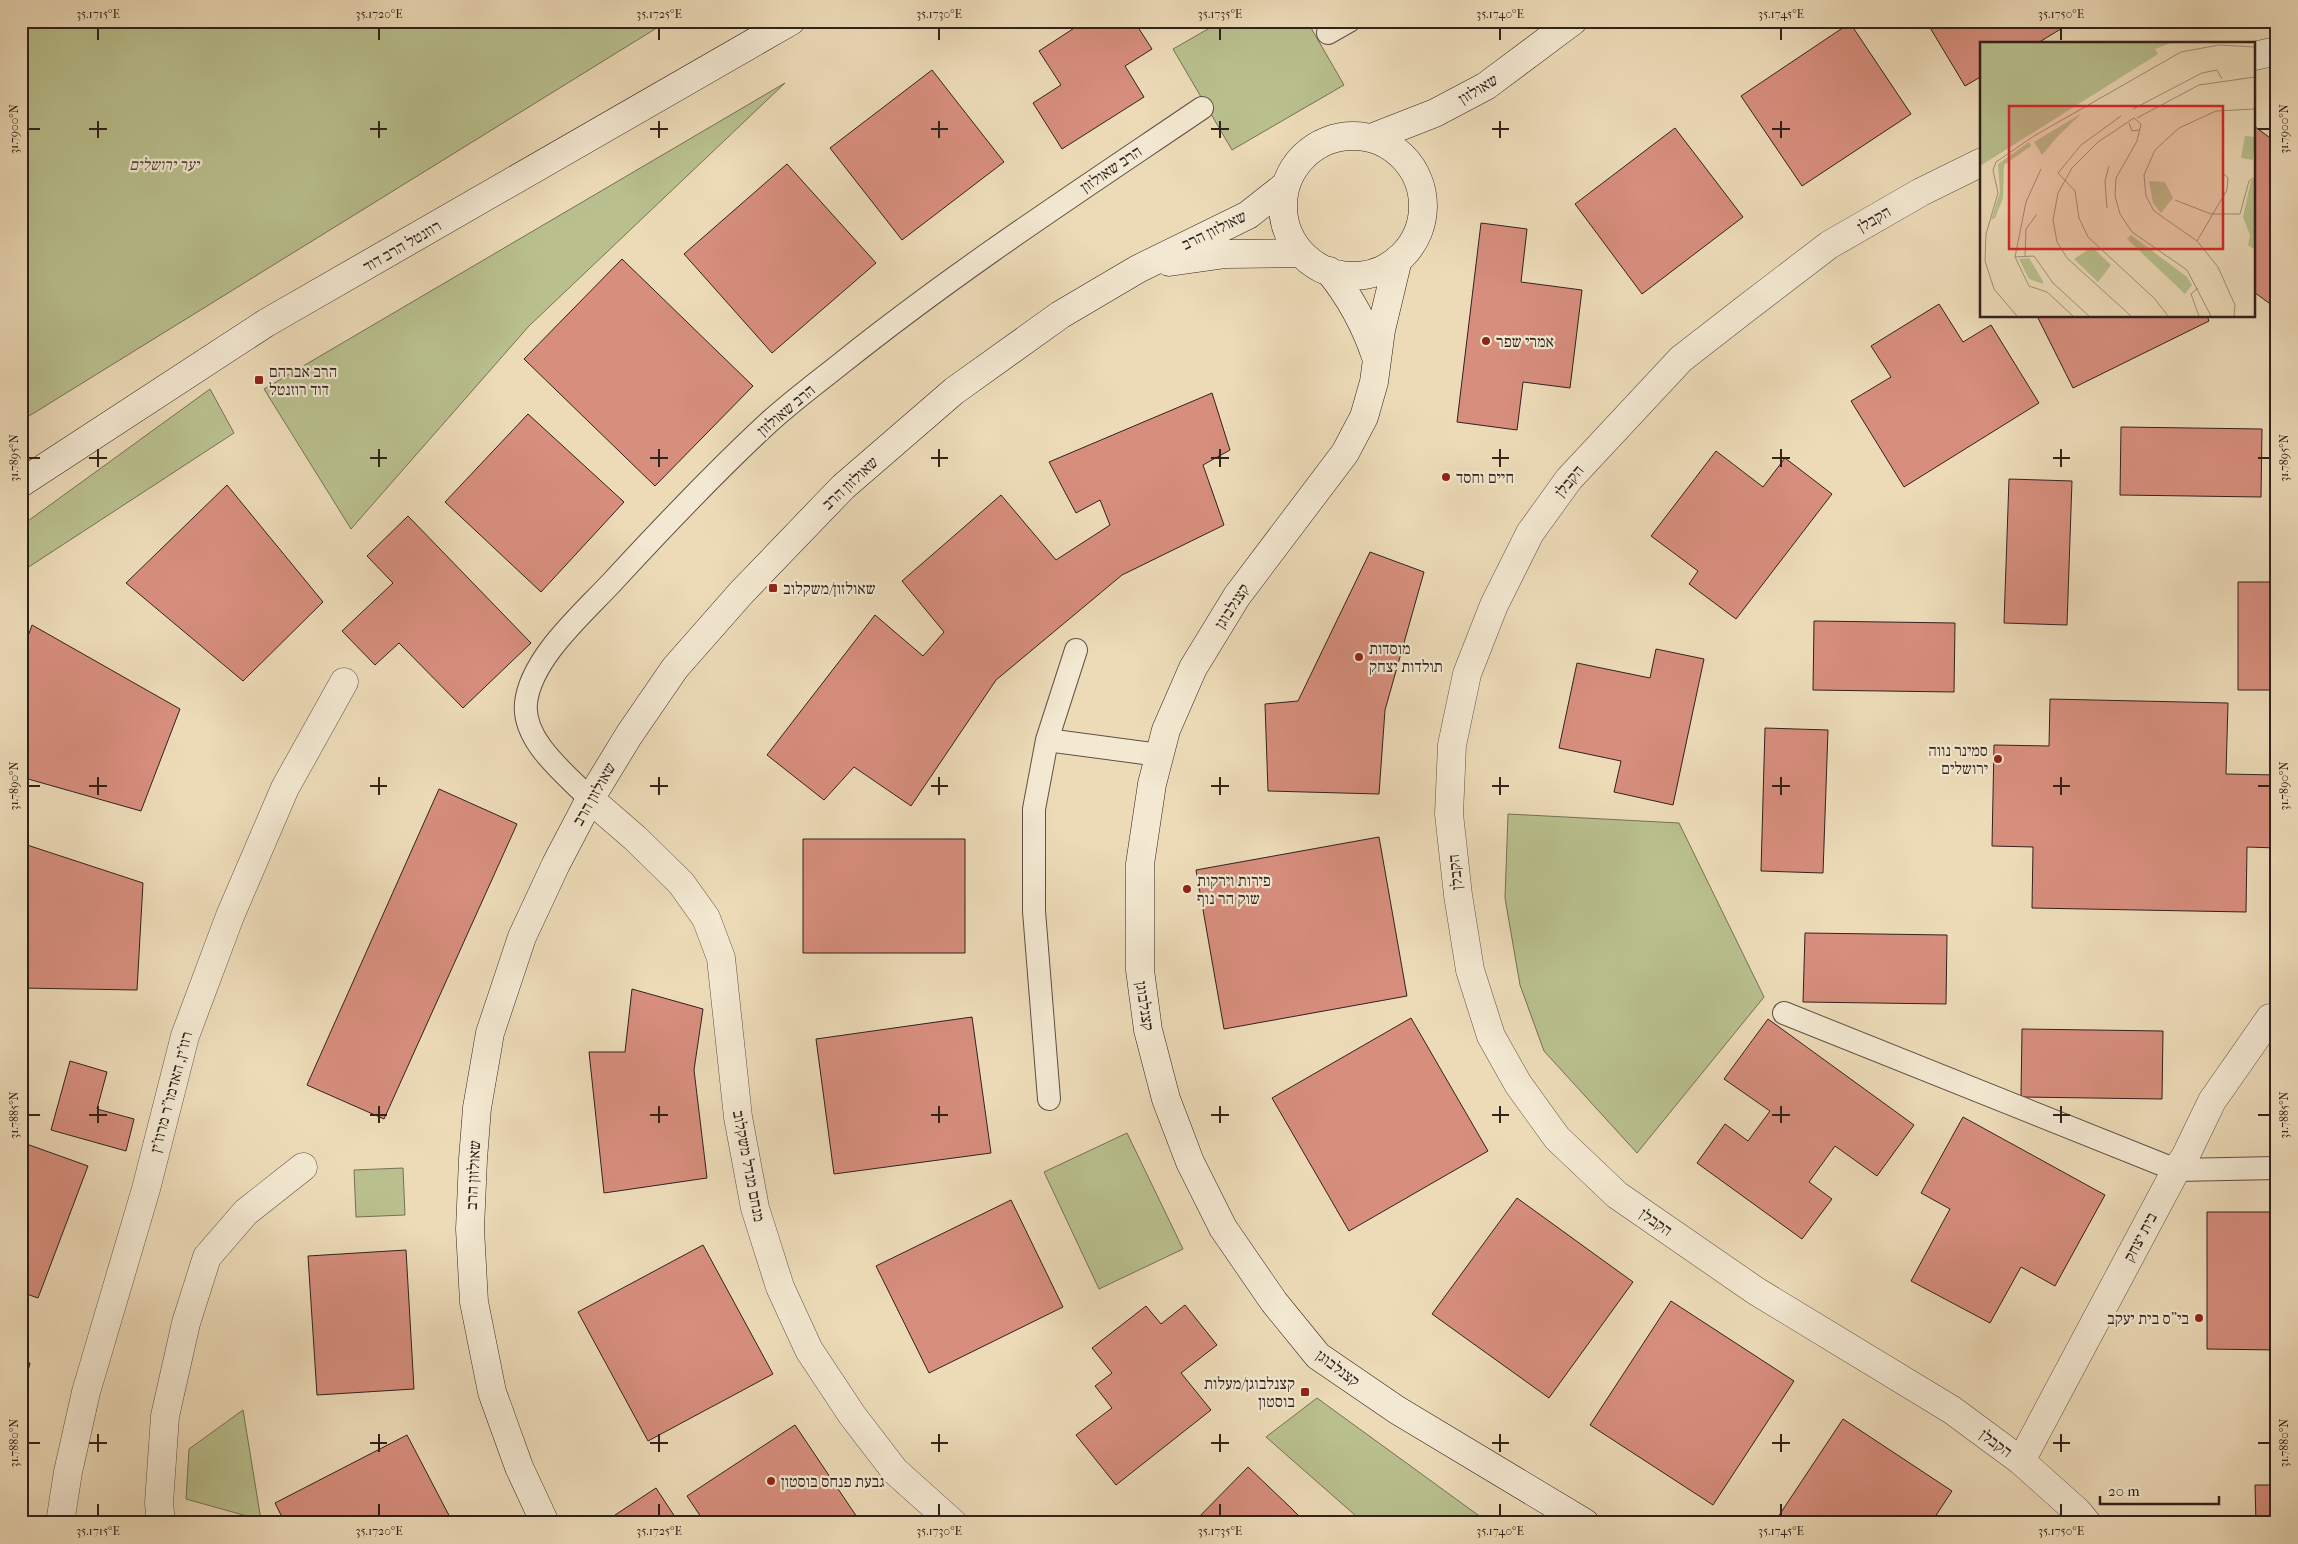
<svg xmlns="http://www.w3.org/2000/svg" width="2298" height="1544" font-family="'IM FELL French Canon','Frank Ruhl Libre',serif">
<style>
.green{fill:#b9c08e;stroke:#747156}
.building{fill:#d78e7d;stroke:#30221d}
.lines{fill:none;stroke-linecap:round;stroke-linejoin:round}
.lane-casing{stroke:#5f5044;stroke-width:24}
.street-casing{stroke:#5f5044;stroke-width:29}
.secondary-casing{stroke:#30221d;stroke-width:29}
.lane{stroke:#f3e8d1;stroke-width:22}
.street{stroke:#f3e8d1;stroke-width:28}
.secondary{stroke:#f3e8d1;stroke-width:28}
.ticks{fill:none;stroke:#30221d;stroke-width:2}
.poi-dot{fill:#8f2418;stroke:#f3e8d1;stroke-width:2}
.labels{text-anchor:middle;dominant-baseline:central;stroke-width:4.5;stroke-linejoin:round;paint-order:stroke}
.street-label{font-size:16px;fill:#30221d;stroke:#f3e8d1}
.park-label{font-size:16px;font-style:italic;fill:#524a39;stroke:#f3e8d1}
.poi-label{font-size:16px;fill:#30221d;stroke:#f3e8d1;text-anchor:start}
.inset-road{fill:none;stroke:#a1917a;stroke-width:1}
.view{fill:#d62828;fill-opacity:0.15;stroke:#d62828;stroke-width:2.5}
.inset-edge{fill:none;stroke:#30221d;stroke-width:2.5}
.neatline{fill:none;stroke:#30221d;stroke-width:2}
.ticks-label{font-size:12px;text-anchor:middle;fill:#30221d}
</style>
<rect width="100%" height="100%" fill="#eddbb8"/>
<filter id="stains"><feTurbulence type="fractalNoise" baseFrequency=".004" numOctaves="4"/><feColorMatrix values="0 0 0 0 .2 0 0 0 0 .09 0 0 0 0 .02 0 0 0 .5 -.17"/></filter>
<radialGradient id="worn" r=".72"><stop offset=".6" stop-color="#630" stop-opacity="0"/><stop offset="1" stop-color="#630" stop-opacity=".3"/></radialGradient>
<path class="green" d="M21,21h647l-647,400z
M1222,21h85l37,64 -112,65 -59,-101z
M785,83l-256,243 -178,203 -87,-140z
M210,389l24,44 -213,139v-46z
M1508,814l171,9 85,174 -127,156 -93,-102 -24,-66 -15,-87z
M1127,1133l56,116 -84,40 -55,-117z
M403,1168l2,47 -49,2 -2,-47z
M1317,1398l172,125h-125l-98,-86z
M243,1410l18,110 -75,-21 3,-50z"/>
<path class="building" d="M1085,21h49l18,28 -27,17 19,31 -82,52 -29,-46 28,-18 -22,-34z
M1926,21h148l-38,23h-54v32l-17,10z
M1850,23l61,91 -109,72 -61,-90z
M932,70l72,92 -102,78 -72,-92z
M2254,126l23,17v166l-23,-17z
M1675,128l68,89 -101,77 -67,-90z
M787,164l89,99 -104,90 -88,-99z
M1481,223l46,6 -6,53 61,8 -12,98 -47,-6 -6,48 -60,-8z
M622,259l131,127 -98,100 -131,-127z
M1939,304l24,38 28,-17 48,78 -135,84 -53,-86 40,-24 -20,-31z
M2037,316h170l2,5 -136,67z
M1212,393l18,57 -27,15 21,60 -102,50 -126,105 -85,126 -57,-39 -30,33 -57,-45 108,-140 48,41 21,-24 -42,-51 99,-86 55,65 54,-35 -10,-25 -24,13 -27,-51z
M528,414l96,88 -83,90 -96,-90z
M2121,427l141,2 -1,68 -141,-2z
M1716,451l47,36 22,-29 47,36 -96,125 -47,-35 9,-13 -47,-35z
M2009,479l63,2 -5,144 -63,-2z
M227,485l96,117 -80,79 -117,-98z
M408,516l123,127 -68,65 -64,-65 -24,22 -33,-34 51,-48 -26,-27z
M1370,552l54,20 -39,138 -6,84 -111,-3 -3,-87 33,-3z
M2238,582h39v108h-39z
M1814,621l141,2 -1,69 -141,-2z
M32,625l148,84 -39,102 -120,-34v-121z
M1656,649l48,10 -31,146 -59,-13 7,-31 -62,-13 18,-85 73,15z
M2050,699l178,4 -2,71 51,1v73l-30,-1 -1,65 -214,-4 1,-61 -41,-1 2,-101 55,1z
M1765,728l63,2 -5,143 -62,-2z
M439,789l78,35 -133,295 -77,-34z
M1379,837l28,159 -183,33 -28,-159z
M803,839h162v114h-162z
M21,843l122,40 -6,107 -116,-2z
M1805,933l142,2 -1,69 -143,-2z
M632,989l71,20 -9,61 13,108 -103,15 -15,-141h36z
M972,1017l19,136 -157,21 -18,-135z
M1411,1018l77,133 -139,80 -77,-133z
M1768,1019l146,106 -37,51 -42,-30 -26,36 23,17 -30,40 -105,-76 28,-39 23,17 22,-30 -46,-32z
M2022,1029l141,2 -1,68 -141,-2z
M70,1061l37,11 -10,37 37,10 -8,32 -75,-21z
M1963,1117l142,78 -50,91 -34,-19 -31,56 -79,-42 39,-72 -29,-16z
M21,1142l67,24 -50,132 -17,-6z
M1517,1198l116,84 -84,116 -117,-84z
M1011,1200l52,107 -134,66 -53,-107z
M2207,1212h70v138l-70,-1z
M703,1245l70,129 -125,67 -70,-129z
M406,1250l8,139 -97,6 -9,-139z
M1671,1301l123,80 -81,124 -123,-80z
M1185,1305l32,40 -36,28 30,37 -95,75 -40,-50 36,-27 -17,-22 17,-13 -20,-25 54,-42 15,18z
M21,1361l9,2 -9,37z
M1843,1419l109,72 -21,32h-157z
M795,1425l66,98h-156l-18,-27z
M407,1435l46,88h-168l-10,-20z
M1248,1467l42,40 16,16h-113z
M2255,1485h22v38h-21z
M656,1488l23,35h-59l-5,-8z"/>
<g class="lines">
<defs>
<path id="lane" d="M1328,33l21,-12
M1047,740l112,15
M590,799c-24,-25 -68,-58 -64,-96 5,-46 59,-91 89,-124 49,-53 99,-106 152,-155 24,-22 51,-42 76,-62 115,-92 238,-172 359,-254
M1784,1013l392,157 101,-2
M1049,1099l-15,-188v-102l13,-69 29,-90"/>
<path id="street" d="M2254,56l23,-5
M1982,162l-61,30 -92,53 -85,65 -63,49 -112,120 -39,54 -36,72 -27,69 -15,71 -3,69 9,81 12,75 21,66 27,48 39,54 60,57 139,96 196,119 69,51 57,51 9,11
M590,799l45,39 46,45 25,35 15,40 17,159 17,91 25,79 29,63 43,65 43,56 58,52
M2021,1461l155,-291 9,-13 27,-56 58,-83
M60,1523l8,-51 18,-80 60,-203 39,-153 45,-120 55,-128 59,-106
M161,1523l-2,-20 6,-87 21,-93 21,-66 39,-45 57,-45"/>
<path id="secondary" d="M1283 206a70 70 0 1 1 140 0a70 70 0 1 1-140 0Z
M1371,138l64,-25 51,-27 87,-65
M1398,259l-17,71 -7,52 -10,35 -19,36 -108,143 -44,72 -27,62 -14,54 -12,80v106l8,60 18,69 24,63 33,66 51,74 44,54 79,54 188,113
M1169,262l57,-8 75,-1
M1329,271c22,27 36,53 47,86
M21,483l245,-160 525,-302
M545,1523l-26,-56 -27,-75 -18,-90 -4,-73 3,-70 4,-51 13,-75 32,-96 34,-73 34,-65 39,-64 46,-67 66,-75 102,-106 111,-96 106,-76 78,-46 110,-54 38,-30"/>
</defs>
<use href="#lane" class="lane-casing"/>
<use href="#street" class="street-casing"/>
<use href="#secondary" class="secondary-casing"/>
<use href="#lane" class="lane"/>
<use href="#street" class="street"/>
<use href="#secondary" class="secondary"/>
</g>
<path class="ticks" d="M98,28v12M379,28v12M659,28v12M939,28v12M1220,28v12M1500,28v12M1781,28v12M2061,28v12M98,121v17M379,121v17M659,121v17M939,121v17M1220,121v17M1500,121v17M1781,121v17M28,129h12M89,129h18M370,129h17M650,129h18M931,129h17M1211,129h18M1492,129h17M1772,129h18M2258,129h12M98,449v18M379,449v18M659,449v18M939,449v18M1220,449v18M1500,449v18M1781,449v18M2061,449v18M28,458h12M89,458h18M370,458h17M650,458h18M931,458h17M1211,458h18M1492,458h17M1772,458h18M2053,458h17M2258,458h12M98,777v18M379,777v18M659,777v18M939,777v18M1220,777v18M1500,777v18M1781,777v18M2061,777v18M28,786h12M89,786h18M370,786h17M650,786h18M931,786h17M1211,786h18M1492,786h17M1772,786h18M2053,786h17M2258,786h12M98,1106v17M379,1106v17M659,1106v17M939,1106v17M1220,1106v17M1500,1106v17M1781,1106v17M2061,1106v17M28,1115h12M89,1115h18M370,1115h17M650,1115h18M931,1115h17M1211,1115h18M1492,1115h17M1772,1115h18M2053,1115h17M2258,1115h12M98,1434v18M379,1434v18M659,1434v18M939,1434v18M1220,1434v18M1500,1434v18M1781,1434v18M2061,1434v18M28,1443h12M89,1443h18M370,1443h17M650,1443h18M931,1443h17M1211,1443h18M1492,1443h17M1772,1443h18M2053,1443h17M2258,1443h12M98,1504v12M379,1504v12M659,1504v12M939,1504v12M1220,1504v12M1500,1504v12M1781,1504v12M2061,1504v12"/>
<g class="poi-dot">
<circle cx="1486" cy="341" r="5"/>
<rect x="254" y="375" width="10" height="10" rx="2.5"/>
<circle cx="1446" cy="477" r="5"/>
<rect x="768" y="583" width="10" height="10" rx="2.5"/>
<circle cx="1359" cy="657" r="5"/>
<circle cx="1998" cy="759" r="5"/>
<circle cx="1187" cy="889" r="5"/>
<circle cx="2199" cy="1318" r="5"/>
<rect x="1300" y="1387" width="10" height="10" rx="2.5"/>
<circle cx="771" cy="1481" r="5"/>
</g>
<g class="labels">
<g class="street-label">
<text transform="translate(1478 89) rotate(-31)">שאולזון</text>
<text transform="translate(1111 169) rotate(-34)">הרב שאולזון</text>
<text transform="translate(1874 219) rotate(-30)">הקבלן</text>
<text transform="translate(1214 230) rotate(-26)">שאולזון הרב</text>
<text transform="translate(402 246) rotate(-30)">רוזנטל הרב דוד</text>
<text transform="translate(786 410) rotate(-40)">הרב שאולזון</text>
<text transform="translate(1569 481) rotate(-51)">הקבלן</text>
<text transform="translate(850 483) rotate(-43)">שאולזון הרב</text>
<text transform="translate(1232 606) rotate(-57)">קצנלבוגן</text>
<text transform="translate(594 794) rotate(-60)">שאולזון הרב</text>
<text transform="translate(1455 872) rotate(-96)">הקבלן</text>
<text transform="translate(1145 1006) rotate(81)">קצנלבוגן</text>
<text transform="translate(171 1092) rotate(-75)">רוז'ין, האדמו"ר מרוז'ין</text>
<text transform="translate(749 1166) rotate(79)">מנחם מנדל משקלוב</text>
<text transform="translate(473 1175) rotate(-87)">שאולזון הרב</text>
<text transform="translate(1656 1222) rotate(35)">הקבלן</text>
<text transform="translate(2140 1237) rotate(-62)">בית יצחק</text>
<text transform="translate(1338 1368) rotate(37)">קצנלבוגן</text>
<text transform="translate(1996 1443) rotate(37)">הקבלן</text>
</g>
<g class="park-label">
<text x="164" y="164">יער ירושלים</text>
</g>
<g class="poi-label">
<text x="1496" y="341">אמרי שפר</text>
<text x="269" y="371">הרב אברהם<tspan x="269" dy="18">דוד רוזנטל</tspan></text>
<text x="1456" y="477">חיים וחסד</text>
<text x="783" y="588">שאולזון/משקלוב</text>
<text x="1369" y="648">מוסדות<tspan x="1369" dy="18">תולדות יצחק</tspan></text>
<text x="1988" y="750" text-anchor="end">סמינר נווה<tspan x="1988" dy="18">ירושלים</tspan></text>
<text x="1197" y="880">פירות וירקות<tspan x="1197" dy="18">שוק הר נוף</tspan></text>
<text x="2189" y="1318" text-anchor="end">בי"ס בית יעקב</text>
<text x="1295" y="1383" text-anchor="end">קצנלבוגן/מעלות<tspan x="1295" dy="18">בוסטון</tspan></text>
<text x="781" y="1481">גבעת פנחס בוסטון</text>
</g>
</g>
<g transform="translate(1980 42)">
<rect width="275" height="275" fill="#eddbb8"/>
<path d="M0,1h191l-16,6 3,5 -178,112zM102,71l-24,23 -16,19 -8,-13zM265,94l10,1 -2,23 -12,-2zM49,100l2,4 -27,19 -1,33 -8,20 -4,2 9,-28 -2,-28zM275,137v71l-7,-5 2,-10 -7,-18 8,-36zM169,139l16,1 8,16 -12,15 -8,-10zM151,193l56,42 5,8 -7,9 -58,-55zM112,205l19,18 -13,17 -24,-23zM49,216l14,23v3l-14,-5 -10,-20z" fill="#b9c08e"/>
<path class="inset-road" d="M153,67l69,-36 15,-3 5,9M141,74l-40,29 -23,28 17,18 4,27 9,19 67,62 13,17M157,76l62,-33 56,-8M149,81l3,8 7,-1M61,127l-15,33 -11,55 19,-1 19,27 36,33M195,158l36,14h29l9,-33 6,-4M127,166l-2,-27 4,-15M217,199l30,-51 1,-12 -4,-4M45,214l1,-27 11,-15M35,215l14,29 18,6 26,24M218,246l-7,6 8,22M37,274l-23,-27 -9,-28 1,-27 12,-41 -5,-23 3,-8 38,-26 147,-84 38,-7 36,2M151,274l-64,-58 -10,-16 -4,-22 5,-27 14,-25 26,-26 36,-24 7,6 -4,17 -21,37 -1,18 5,18 12,18 55,38 24,46M254,274l1,-11 -17,-38 -21,-26 -43,-30 -8,-15 -2,-21 11,-25 24,-22 37,-17 39,-2"/>
<path class="view" d="M29,64h214v143h-214z"/>
<rect width="275" height="275" class="inset-edge"/>
</g>
<rect width="2298" height="1544" fill="none" stroke="#eddbb8" stroke-width="55"/>
<path d="M2100 1496v8h119v-8" fill="none" stroke="#30221d" stroke-width="2.5"/>
<text x="2108" y="1496" font-size="15" fill="#30221d" stroke="#f3e8d1" stroke-width="4" paint-order="stroke">20 m</text>
<rect x="28" y="28" width="2242" height="1488" class="neatline"/>
<g class="ticks-label">
<text x="98" y="18">35.1715°E</text>
<text x="379" y="18">35.1720°E</text>
<text x="659" y="18">35.1725°E</text>
<text x="939" y="18">35.1730°E</text>
<text x="1220" y="18">35.1735°E</text>
<text x="1500" y="18">35.1740°E</text>
<text x="1781" y="18">35.1745°E</text>
<text x="2061" y="18">35.1750°E</text>
<text transform="translate(14 129) rotate(-90)" y="4">31.7900°N</text>
<text transform="translate(2284 129) rotate(-90)" y="4">31.7900°N</text>
<text transform="translate(14 458) rotate(-90)" y="4">31.7895°N</text>
<text transform="translate(2284 458) rotate(-90)" y="4">31.7895°N</text>
<text transform="translate(14 786) rotate(-90)" y="4">31.7890°N</text>
<text transform="translate(2284 786) rotate(-90)" y="4">31.7890°N</text>
<text transform="translate(14 1115) rotate(-90)" y="4">31.7885°N</text>
<text transform="translate(2284 1115) rotate(-90)" y="4">31.7885°N</text>
<text transform="translate(14 1443) rotate(-90)" y="4">31.7880°N</text>
<text transform="translate(2284 1443) rotate(-90)" y="4">31.7880°N</text>
<text x="98" y="1535">35.1715°E</text>
<text x="379" y="1535">35.1720°E</text>
<text x="659" y="1535">35.1725°E</text>
<text x="939" y="1535">35.1730°E</text>
<text x="1220" y="1535">35.1735°E</text>
<text x="1500" y="1535">35.1740°E</text>
<text x="1781" y="1535">35.1745°E</text>
<text x="2061" y="1535">35.1750°E</text>
</g>
<rect width="100%" height="100%" filter="url(#stains)"/>
<rect width="100%" height="100%" fill="url(#worn)"/>
</svg>
